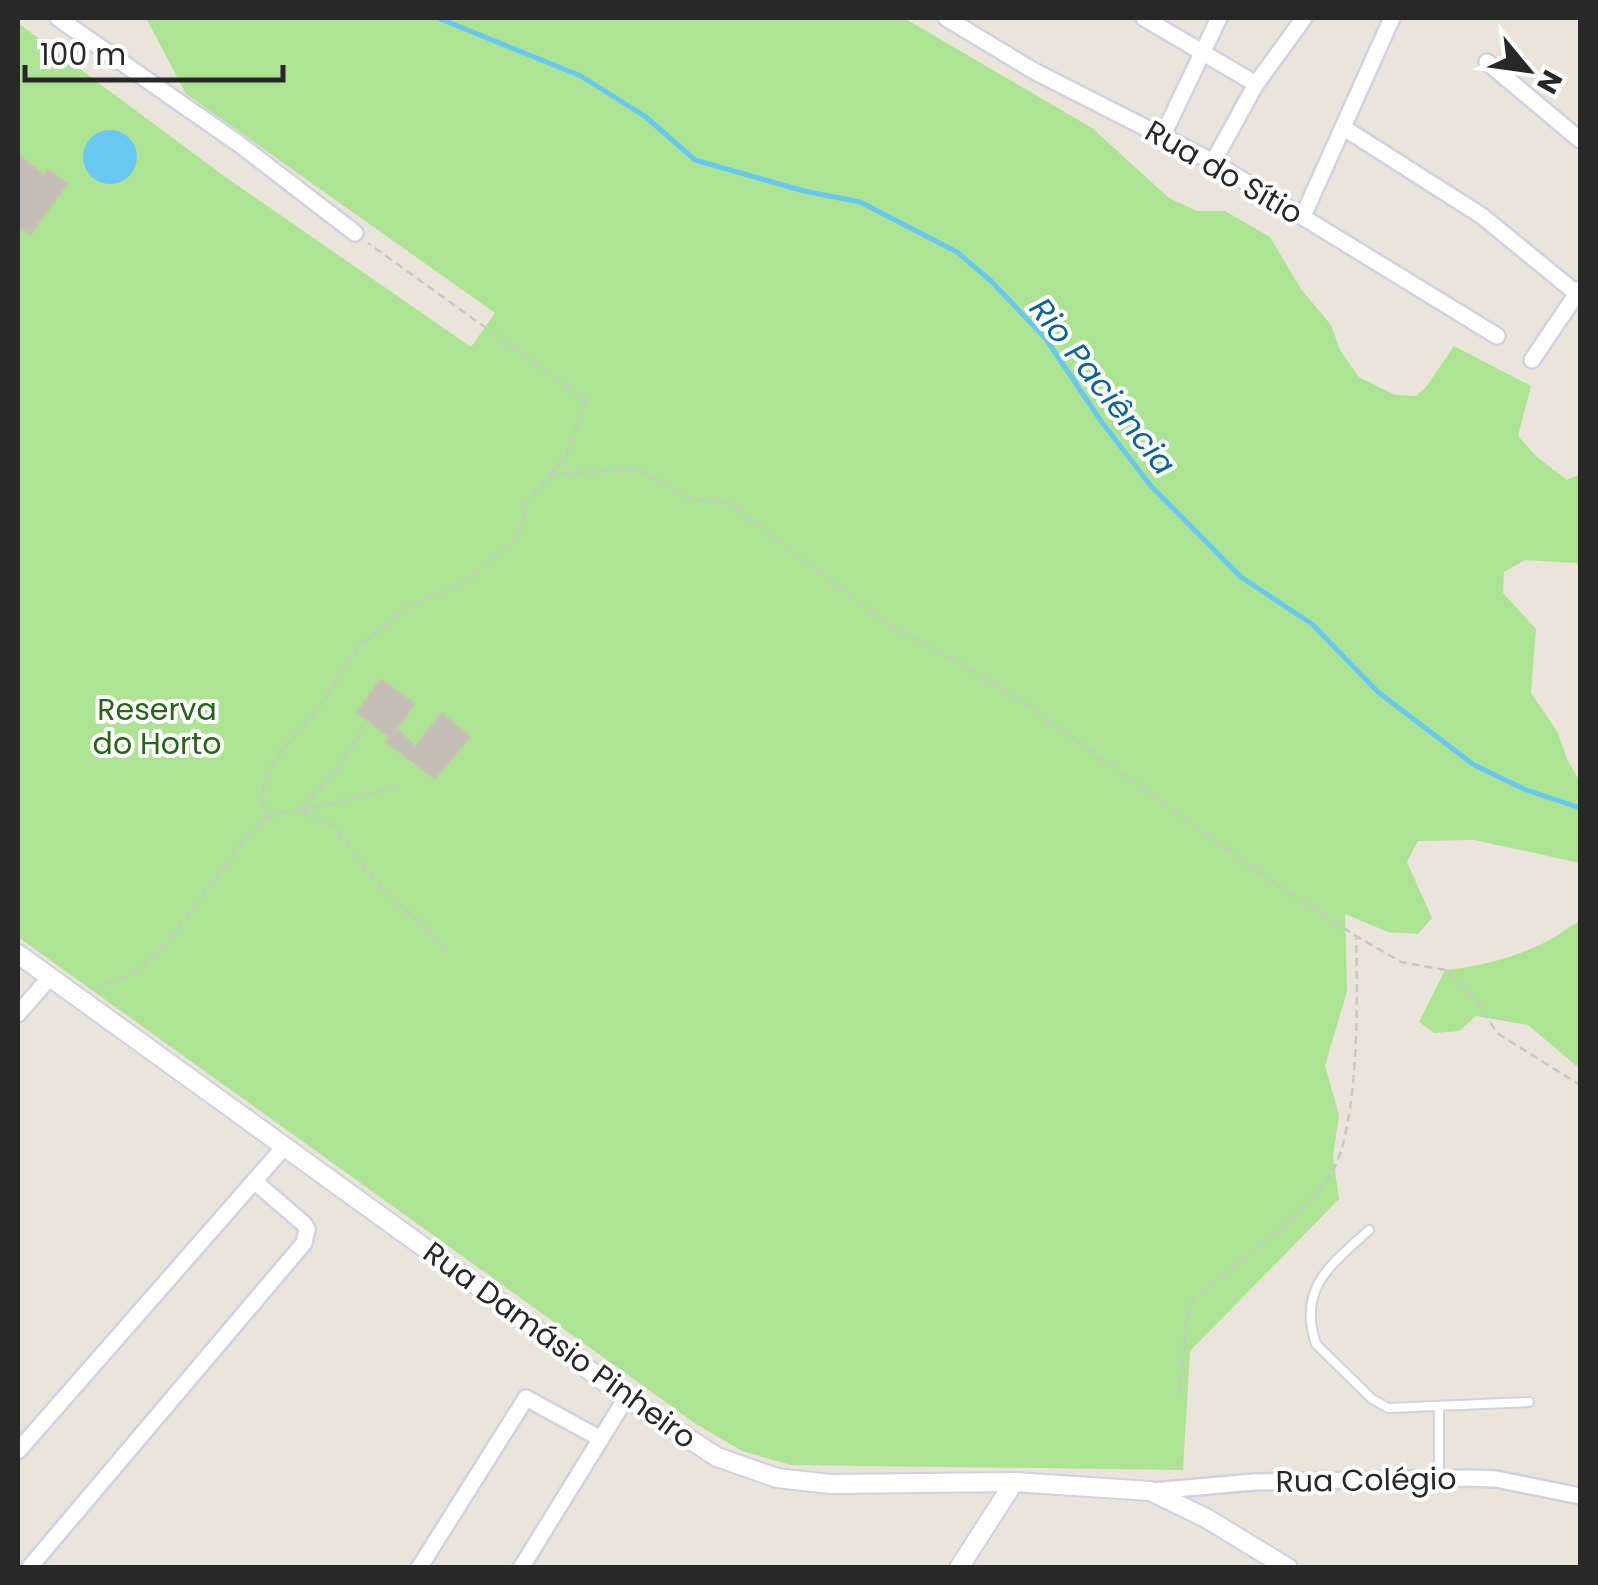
<svg xmlns="http://www.w3.org/2000/svg" width="1598" height="1585" font-family="Poppins,sans-serif">
<style>
.green{fill:#ade494}
.water{fill:#69c8f1}
.lines{fill:none;stroke-linecap:round;stroke-linejoin:round}
.stream{stroke:#69c8f1;stroke-width:5}
.building{fill:#c3beb5;stroke:#c7c0b3;stroke-width:2.5}
.service-casing{stroke:#cfd2e2;stroke-width:12}
.minor-casing{stroke:#cfd2e2;stroke-width:20}
.tertiary-casing{stroke:#cfd2e2;stroke-width:22}
.path{stroke:#c7c7c7;stroke-width:2.5;stroke-dasharray:8 5;stroke-linecap:butt}
.service{stroke:#fff;stroke-width:8}
.minor{stroke:#fff;stroke-width:15}
.tertiary{stroke:#fff;stroke-width:18}
.labels{text-anchor:middle;dominant-baseline:central;stroke-width:8;stroke-linejoin:round;paint-order:stroke}
.street-label{font-size:30px;fill:#282828;stroke:#fff}
.park-label{font-size:30px;fill:#256618;stroke:#fff}
.water-label{font-size:32px;font-style:italic;fill:#0a649b;stroke:#fff}
</style>
<rect width="100%" height="100%" fill="#ebe4da"/>
<path class="green" d="M146,18h758l188,110 77,70 28,13h28l45,26 31,52 30,36 9,25 19,27 36,18 21,1 10,-9 28,-41 77,40 -13,50 19,21 30,23 13,-6v94l-4,-5 -51,-3 -21,12 -1,21 33,36 -5,64 26,38 11,30 12,21v81l-106,-23 -56,1 -11,21 25,56 -14,16 -30,-2 -43,-18 2,77 -22,75 14,49 -6,42 6,42 -149,152 -7,119 -392,-5 -49,-14 -46,-27 -678,-487v-914l206,153 247,171 24,-34 -309,-219z
M1580,921v148l-52,-44 -52,-9 -17,15 -25,2 -15,-11 26,-52c34,-3 70,-13 101,-28 12,-6 22,-15 34,-21z"/>
<path class="water" d="M83 157a27 27 0 1 1 54 0a27 27 0 1 1-54 0Z"/>
<g class="lines">
<path class="stream" d="M438,18l143,58 65,41 49,43 109,31 56,11 97,50 34,29 55,58 55,82 50,65 90,91 71,47 66,68 96,73 50,24 56,19"/>
</g>
<path class="building" d="M18,155l26,21 4,-6 19,14 -37,50 -12,-9z
M381,680l33,24 -24,33 -33,-25z
M442,714l27,23 -34,41 -49,-36 12,-12 17,17z"/>
<g class="lines">
<defs>
<path id="service" d="M1369,1230c-37,34 -72,57 -53,114l56,55 16,9 141,-6
M1439,1408v71"/>
<path id="minor" d="M58,18l181,126 116,89
M946,18l88,53 179,91 284,174
M1144,18l112,66
M1487,62l93,78
M1344,128l138,88 94,77
M1163,135l56,-117
M1213,162l43,-78 48,-66
M1303,216l89,-198
M1532,360l48,-71
M18,1014l32,-37
M18,1451l267,-305
M1152,1491l102,-9 217,-4 25,1 84,17
M29,1568l275,-325 3,-14 -3,-5 -50,-43
M419,1568l107,-170 75,41
M521,1568l105,-170"/>
<path id="tertiary" d="M18,954l476,344 132,100 91,59 60,21 53,6 184,-2 136,9 56,27 82,50
M959,1568l55,-86"/>
</defs>
<use href="#service" class="service-casing"/>
<use href="#minor" class="minor-casing"/>
<use href="#tertiary" class="tertiary-casing"/>
<path class="path" d="M549,475l86,-7 54,30 39,5 159,121 84,45 49,31 234,169 102,67 45,26 44,8 30,28 22,35 83,52
M301,810l38,-43 24,-37
M302,811l101,-26
M268,818l-6,-17 3,-20 14,-28 34,-37 45,-69 50,-40 60,-27 50,-43 10,-36 38,-45 20,-56 -218,-157
M95,988l44,-16 29,-30 76,-102 17,-18 16,-9 23,-2 34,16 47,60 65,61
M1179,1394l8,-73 5,-19c39,-38 114,-85 140,-130 27,-45 26,-179 24,-234"/>
<use href="#service" class="service"/>
<use href="#minor" class="minor"/>
<use href="#tertiary" class="tertiary"/>
</g>
<g class="labels">
<g class="street-label">
<text transform="translate(1224 172) rotate(30)">Rua do Sítio</text>
<text transform="translate(560 1345) rotate(36)">Rua Damásio Pinheiro</text>
<text transform="translate(1366 1480) rotate(-1)">Rua Colégio</text>
</g>
<g class="park-label">
<text x="157" y="709">Reserva<tspan x="157" dy="34">do Horto</tspan></text>
</g>
<g class="water-label">
<text transform="translate(1103 386) rotate(52)">Rio Paciência</text>
</g>
</g>
<rect width="1598" height="1585" fill="none" stroke="#282828" stroke-width="40"/>
<g transform="translate(1528 70) rotate(119)" stroke="#ffffff" stroke-width="8" paint-order="stroke">
<path d="M0-8L18 38L0 25L-18 38Z" fill="#282828"/>
<text y="-15" font-size="28" font-weight="bold" text-anchor="middle" fill="#282828">N</text>
</g>
<path d="M25 65v15h258v-15" fill="none" stroke="#282828" stroke-width="5"/>
<text x="40" y="65" font-size="30" fill="#282828" stroke="#ffffff" stroke-width="8" paint-order="stroke">100 m</text>
</svg>
